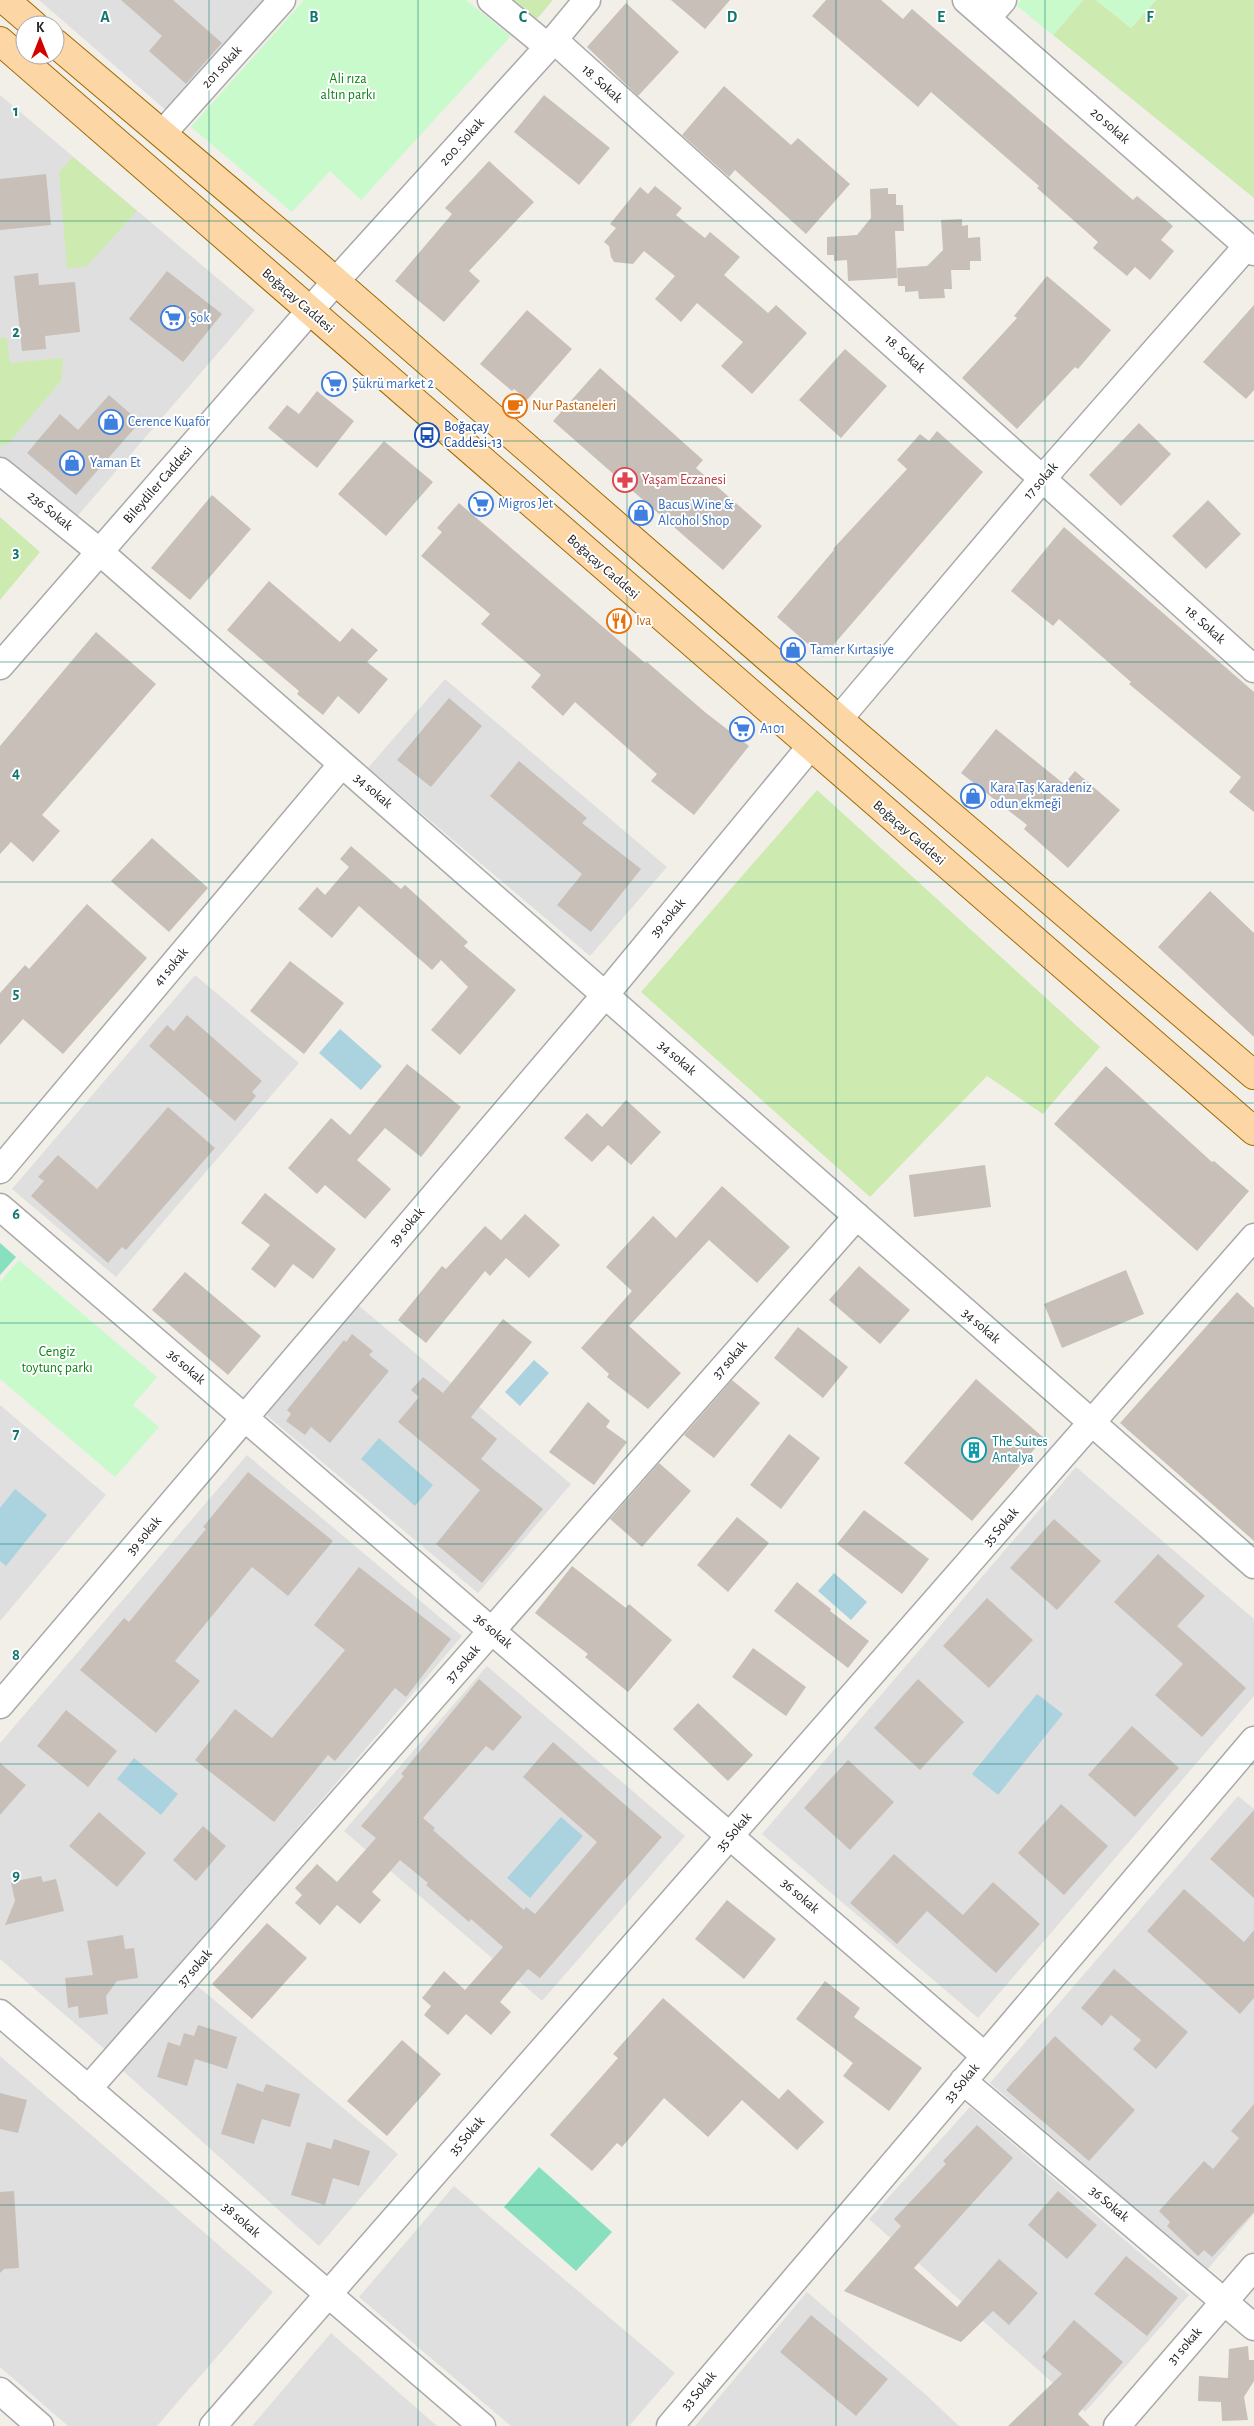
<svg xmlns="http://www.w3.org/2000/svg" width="1254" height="2426" font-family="'Alegreya Sans',sans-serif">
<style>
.residential{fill:#e0dfdf}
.grass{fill:#cdebb0}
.park{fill:#c8facc}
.pitch{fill:#88e0be}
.water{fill:#aad3df}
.building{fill:#c7bfb8}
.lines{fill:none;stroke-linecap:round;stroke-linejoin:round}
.minor-casing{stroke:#a9a9a9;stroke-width:29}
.major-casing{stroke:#a06b00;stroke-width:30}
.minor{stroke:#fff;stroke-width:26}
.major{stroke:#fcd6a4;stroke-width:28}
.grid{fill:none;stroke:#0f766e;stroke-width:1;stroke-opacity:0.55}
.labels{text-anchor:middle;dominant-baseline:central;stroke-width:4;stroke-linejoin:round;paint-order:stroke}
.street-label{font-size:14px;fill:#222;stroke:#fff}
.park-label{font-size:14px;fill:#0c8416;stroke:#fff}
.shop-label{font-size:14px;fill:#366cbe;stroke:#fff;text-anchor:start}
.food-label{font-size:14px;fill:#c56008;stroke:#fff;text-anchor:start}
.transit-label{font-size:14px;fill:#164399;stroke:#fff;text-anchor:start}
.health-label{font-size:14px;fill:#be3a42;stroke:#fff;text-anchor:start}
.culture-label{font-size:14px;fill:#0d838f;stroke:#fff;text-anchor:start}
.grid-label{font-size:16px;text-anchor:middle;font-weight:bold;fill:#0f766e;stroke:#fff;stroke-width:4;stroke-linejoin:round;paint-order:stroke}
</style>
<rect width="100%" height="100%" fill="#f2efe9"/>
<path class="residential" d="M39,0h225l-96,112z
M0,95l255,215 -181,210 -74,-62z
M445,679l222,188 -77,89 -222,-188z
M195,975l104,88 -183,214 -104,-88z
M358,1305l213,179 -93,109 -213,-179z
M0,1405l106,90 -106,126z
M247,1455l215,181 -355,415 -107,-92v-216z
M1076,1467l178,152v77l-276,322 -216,-184z
M487,1666l198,170 -143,165 -198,-170z
M1238,1796l16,13v405l-47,56 -217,-187z
M195,1984l203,170 -79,92 -197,-176z
M0,2056l273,236 -116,134h-89l-68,-59z
M970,2107l219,188 -104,117 -216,-193z
M454,2186l221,187 -46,53h-118l-152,-129z
M807,2292l118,102 34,32h-264z
M331,2333l106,93h-185z"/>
<path class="grass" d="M514,0h39l-16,19z
M1083,0h13l35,28 25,-28h98v198l-201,-163z
M73,157l64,54 -50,55 -20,3 -8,-97z
M0,338h7l3,25 53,-5 -2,23 -53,63 -8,2z
M0,517l40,35 -40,48z
M817,790l283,257 -57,67 -56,-38 -117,121 -229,-205z"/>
<path class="park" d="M304,0h162l45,36 -150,164 -31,-29 -38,41 -101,-85z
M1021,0h62l-30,35 -37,-30z
M1096,0h60l-25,28z
M19,1260l138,117 -24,28 26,22 -44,50 -115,-98v-97z"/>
<path class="pitch" d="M0,1243l16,14 -16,18z
M539,2167l73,65 -36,39 -72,-64z"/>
<path class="water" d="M340,1029l42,37 -21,24 -42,-37z
M534,1360l15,13 -29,33 -15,-14z
M379,1438l54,47 -18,21 -54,-47z
M15,1489l32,26 -41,51 -6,-5v-53z
M834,1573l33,29 -16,18 -33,-29z
M1037,1694l26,20 -65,81 -26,-21z
M134,1758l44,36 -17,21 -44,-36z
M561,1817l22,19 -53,62 -23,-20z"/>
<path class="building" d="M121,0h52l49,43 -36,41 -37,-33 13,-15z
M671,0h59l-25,29z
M826,0h55l22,19 9,-10 221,191 4,-4 36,30 -12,14 13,11 -24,29 -15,-13 -8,9 -34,-28 5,-6 -61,-54 2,-2 -108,-94 -13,15 -106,-91z
M626,3l53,49 -41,44 -51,-49z
M724,86l67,59 7,-7 52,46 -44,50 -71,-64 -6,7 -47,-42z
M544,95l66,53 -31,37 -65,-53z
M489,161l45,41 -65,69 11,10 -36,41 -49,-41 57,-67 -7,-6z
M46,174l5,51 -51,5v-51z
M655,186l27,22 -6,7 29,23 5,-6 30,25 -16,18 44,38 8,-8 31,28 -55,61 -31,-28 22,-24 -46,-39 -16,19 -26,-23 20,-23 -31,-25 -11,13 -19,-2 -3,-5 -2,-11 -5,-4 12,-14 -6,-4 30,-37 8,7z
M888,188v6h8v11h7l1,26h-9l2,47 -49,3 -1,-21 -13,1v-6h-7v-18l30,-2 14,-17 -1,-29z
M962,219v7l6,-1v13l12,-1 1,24h-11v9h-19l1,19h-8l1,9 -26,1 -1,-8 -13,1v-6h-7l-1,-18 30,-2 16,-16 -2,-30z
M167,271l55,43 -39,48 -54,-43z
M38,273l1,12 36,-3 5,50 -35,4 1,13 -24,2 -8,-75z
M1047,276l64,54 -33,39 -3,-2 -58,62 -55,-51 55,-60 -3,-2z
M1254,305v85l-8,9 -43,-37z
M527,310l45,39 -45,51 -13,-11 -2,2 -32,-27z
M845,349l42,37 -46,52 -42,-38z
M600,368l103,92 -7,8 66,58 -39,44 -170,-149z
M317,391l37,30 -37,47 -49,-40 19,-23 12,9z
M109,395l31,27 -64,73 -49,-42 33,-39 18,16z
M1139,423l32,31 -50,52 -32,-31z
M937,431l46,41 -160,185 -46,-40 57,-67 -1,-1 74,-80 -10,-9 23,-26 9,7z
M384,441l49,41 -47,54 -48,-42z
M212,495l39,34 -61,71 -39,-32z
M1208,500l33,34 -35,35 -34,-33z
M459,503l186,160 2,-1 59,51 43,33 -55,69 -43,-34 6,-7 -82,-72 -12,14 -32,-29 10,-12 -60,-51 9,-10 -69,-58 21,-24 -5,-4z
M1064,527l190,165v120l-25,-20 12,-15 -112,-93 2,-2 -72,-63 -6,7 -42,-35z
M269,581l71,61 12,-14 26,22 -11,12 21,17 -29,35 -21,-18 -15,19 -26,-21 2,-3 -72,-61z
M96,632l60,52 -114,131 18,16 -27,31 -22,-20 -11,12v-108z
M449,698l33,28 -51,61 -34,-27z
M996,729l68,55 11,-13 45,39 -52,58 -44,-39 3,-4 -66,-52z
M519,761l68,57 -5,5 59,46 -50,63 -34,-27 25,-31 -92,-78z
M152,838l56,50 -39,44 -58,-51z
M351,846l50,43 4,-4 63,57 -4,4 52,44 -56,65 -29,-25 37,-43 -27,-27 -9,10 -73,-64 -27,32 -34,-29 19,-22 8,8 24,-28 -9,-8z
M1210,891l44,42v104l-96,-90z
M87,904l60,54 -84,96 -40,-35 -23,26v-52l25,-28 4,4z
M290,961l54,42 -40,51 -54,-43z
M187,1015l75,66 -10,11 4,4 -21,25 -86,-75 18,-21 7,6z
M407,1064l54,43 -40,50 -36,-29 -28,32 34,29 -26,30 -40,-34 -8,9 -29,-26 43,-50 19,17z
M1106,1066l106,96 2,-1 35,30 -52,60 -143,-127z
M626,1100l35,32 -30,33 -23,-20 -16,17 -28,-24 23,-25 15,14z
M168,1107l47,41 -89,102 -4,-3 -14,16 -77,-67 13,-15 -6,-4 20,-22 39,34z
M985,1165l6,42 -77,10 -5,-42z
M722,1186l68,61 -33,36 -48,-43 -80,86 52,47 -33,36 -41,-32 2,-3 -28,-26 51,-57 -26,-24 47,-51 23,22z
M265,1193l71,56 -23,30 -20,-15 -18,24 -24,-19 19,-24 -29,-22z
M525,1214l35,31 -31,33 -23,-20 -16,18 -5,-5 -59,72 -28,-23 44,-54 4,3 39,-43 16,14z
M859,1266l51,44 -30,34 -51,-44z
M1126,1270l18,44 -82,34 -18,-44z
M185,1272l76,64 -33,39 -76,-65z
M1237,1292l17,16v233l-134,-118z
M503,1319l29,23 -61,75 26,22 -16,20 62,50 -61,74 -46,-39 44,-54 -82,-68 21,-25 -8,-7 12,-13 20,16z
M798,1327l50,40 -25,31 -49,-40z
M352,1334l21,17 -4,4 20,16 -59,72 -19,-16 -6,8 -19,-14 5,-7 -4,-4 57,-70 2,2z
M976,1379l68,59 -72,83 -68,-58z
M732,1380l28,23 -46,55 -30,-23z
M588,1402l22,19 -4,6 21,15 -33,43 -45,-33z
M789,1434l31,24 -39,51 -31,-24z
M659,1463l32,28 -49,56 -32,-28z
M248,1472l85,69 -45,55 -36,-29 -77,94 25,20 -44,52 -76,-63 44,-52 5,4 77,-93 -3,-2z
M864,1510l65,49 -27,35 -65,-50z
M737,1517l32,26 -41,49 -31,-27z
M1054,1519l47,42 -44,49 -47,-42z
M1158,1554l47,42 -28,30 69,62 -44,49 -47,-42 28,-31 -69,-62z
M572,1566l54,42 3,-4 43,36 -44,52 -43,-35 3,-3 -53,-41z
M359,1567l92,72 -45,58 -11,-9 -60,73 -7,-6 -54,67 -79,-62 40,-51 37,29 73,-88 -31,-25z
M797,1582l34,27 -1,2 39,30 -21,27 -74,-57z
M987,1598l46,42 -44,48 -46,-42z
M753,1648l53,39 -20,29 -54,-39z
M479,1679l43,38 -29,34 -7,-5 -63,72 12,10 -2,2 91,80 2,-3 9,7 62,-72 -74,-65 30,-35 109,95 -122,141 -12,-9 -28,33 11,10 -20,23 -25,-21 -18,21 -24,-20 7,-9 -9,-8 22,-27 21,19 38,-43 -32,-28 -2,3 -43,-37 2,-2 -28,-23 -28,32 9,8 -21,24 -23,-19 -17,20 -25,-22 7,-8 -7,-7 22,-24 20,18 39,-44 -15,-12 43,-50 -3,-2z
M918,1679l46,43 -44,48 -46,-42z
M698,1703l55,52 -25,26 -55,-52z
M66,1710l51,41 -29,36 -51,-41z
M1132,1726l47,42 -44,49 -47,-42z
M848,1760l46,42 -44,48 -46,-42z
M0,1763l26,22 -26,30z
M1061,1804l47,42 -44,49 -46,-42z
M1254,1810v88l-44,-39z
M99,1812l47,41 -29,34 -48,-41z
M203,1826l23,20 -30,35 -23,-21z
M894,1854l69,61 30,-33 47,42 -44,49 -69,-62 -30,33 -47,-41z
M41,1876l2,6 13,-3 8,32 -59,14 10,-24 -4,-19z
M1184,1889l60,53 10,-12v68l-14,16 -93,-83z
M727,1900l49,39 -32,40 -49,-40z
M267,1923l40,35 -55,61 -40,-35z
M123,1935l2,14 9,-1 4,30 -21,3 -11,15 2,18 -29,4 -1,-12 -10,2 -3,-30 28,-3 -6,-34z
M1114,1969l74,63 -32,37 -23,-20 8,-9 -30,-25 -9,11 -21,-18z
M825,1981l35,27 -6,9 68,51 -33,43 -46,-35 10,-13 -57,-44z
M663,1998l116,101 9,-10 36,33 -27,28 -55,-50 -34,37 -44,-39 -42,49 -5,-4 -25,28 -42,-36 68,-77 -5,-4z
M198,2025l39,12 -10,32 -32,-10 -8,27 -30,-9 11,-35 12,4 4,-13 10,3z
M1055,2036l80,74 -46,51 -83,-71z
M402,2040l39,34 -54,62 -40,-35z
M237,2083l26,9 3,-8 34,10 -10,33 -28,-8 -8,25 -33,-10z
M0,2093l27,7 -9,33 -18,-4z
M1254,2104v108l-42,45 -8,-7 -6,6 -31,-30 3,-4 -11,-11 45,-50 9,8 26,-31 -8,-7z
M977,2125l36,33 -99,110 43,39 42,-48 39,34 -29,32 -16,-14 -32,31 -117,-51 57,-65 -7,-7 52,-55 -3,-3z
M334,2139l36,12 -11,35 -26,-8 -8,27 -34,-10 16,-53 24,7z
M14,2191l5,77 -15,1 -4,4v-81z
M1058,2191l39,34 -30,34 -39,-34z
M1126,2256l52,42 -31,38 -53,-42z
M811,2315l77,64 -32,37 -76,-64z
M1074,2320l49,42 -45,52 12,12h-82l54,-52 -20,-17z
M1248,2346l1,14h5v21l-10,16 4,23 -26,1 -1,-19 -23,-1 1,-25 29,2 1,-29z"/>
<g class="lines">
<defs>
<path id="minor" d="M491,0l57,47
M966,0l288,252
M987,18l16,-18
M554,40l700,629
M162,134l120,-134
M0,471l100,81 242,212 912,801
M0,666l335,-384 213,-235 39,-47
M839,719l204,-241 204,-232
M0,1170l342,-406
M0,1207l985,849
M0,1705l605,-710 205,-248
M0,2013l482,413
M963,2081l291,246
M88,2089l769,-873
M0,2391l40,35
M213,2426l1041,-1189
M670,2426l584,-686
M1117,2426l137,-159"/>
<path id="major" d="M5,0l29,25
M0,41l1254,1090
M55,43l255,216 541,471 403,345"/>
</defs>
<use href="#minor" class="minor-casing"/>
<use href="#major" class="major-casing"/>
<use href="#minor" class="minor"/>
<use href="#major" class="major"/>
</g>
<path class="grid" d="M209,0v2426M418,0v2426M627,0v2426M836,0v2426M1045,0v2426M0,221h1254M0,441h1254M0,662h1254M0,882h1254M0,1103h1254M0,1323h1254M0,1544h1254M0,1764h1254M0,1985h1254M0,2205h1254"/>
<defs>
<symbol id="supermarket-ring" viewBox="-11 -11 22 22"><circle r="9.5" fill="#fff" stroke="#3f7fe0" stroke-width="1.5"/><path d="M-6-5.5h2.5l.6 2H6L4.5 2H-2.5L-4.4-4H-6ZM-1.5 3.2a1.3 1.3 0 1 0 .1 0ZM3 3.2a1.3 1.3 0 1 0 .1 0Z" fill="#3f7fe0"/></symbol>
<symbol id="cafe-ring" viewBox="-11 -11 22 22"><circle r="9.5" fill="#fff" stroke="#e8710a" stroke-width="1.5"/><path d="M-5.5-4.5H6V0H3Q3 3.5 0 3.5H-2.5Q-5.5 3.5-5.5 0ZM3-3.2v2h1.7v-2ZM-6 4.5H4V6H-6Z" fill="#e8710a"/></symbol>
<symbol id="shop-ring" viewBox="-11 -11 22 22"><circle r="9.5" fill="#fff" stroke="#3f7fe0" stroke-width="1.5"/><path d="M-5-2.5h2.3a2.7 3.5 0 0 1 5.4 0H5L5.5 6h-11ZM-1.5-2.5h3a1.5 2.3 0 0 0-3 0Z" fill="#3f7fe0"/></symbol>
<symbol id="bus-ring" viewBox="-11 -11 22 22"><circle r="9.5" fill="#fff" stroke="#1a4fb4" stroke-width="1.5"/><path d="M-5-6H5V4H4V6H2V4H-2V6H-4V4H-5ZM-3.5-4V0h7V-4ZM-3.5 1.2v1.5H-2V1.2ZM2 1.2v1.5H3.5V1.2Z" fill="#1a4fb4"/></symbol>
<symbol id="pharmacy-ring" viewBox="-11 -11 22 22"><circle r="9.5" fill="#fff" stroke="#e0444e" stroke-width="1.5"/><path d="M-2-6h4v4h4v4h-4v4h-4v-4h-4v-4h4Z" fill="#e0444e"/></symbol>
<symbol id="restaurant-ring" viewBox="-11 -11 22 22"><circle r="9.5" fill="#fff" stroke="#e8710a" stroke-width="1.5"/><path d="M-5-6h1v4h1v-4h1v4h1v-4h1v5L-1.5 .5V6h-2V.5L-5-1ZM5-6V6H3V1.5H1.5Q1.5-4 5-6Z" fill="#e8710a"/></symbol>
<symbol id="building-ring" viewBox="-11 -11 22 22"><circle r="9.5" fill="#fff" stroke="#0f9aa8" stroke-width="1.5"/><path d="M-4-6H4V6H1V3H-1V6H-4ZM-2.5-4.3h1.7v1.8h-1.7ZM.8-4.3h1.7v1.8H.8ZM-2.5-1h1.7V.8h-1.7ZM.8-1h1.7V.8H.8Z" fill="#0f9aa8"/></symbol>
</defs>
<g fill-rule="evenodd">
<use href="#supermarket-ring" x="159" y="304" width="28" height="28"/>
<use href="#supermarket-ring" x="320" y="370" width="28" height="28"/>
<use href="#cafe-ring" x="501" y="392" width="28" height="28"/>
<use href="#shop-ring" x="97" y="408" width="28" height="28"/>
<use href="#bus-ring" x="413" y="421" width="28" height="28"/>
<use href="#shop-ring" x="58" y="449" width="28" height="28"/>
<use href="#pharmacy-ring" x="611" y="466" width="28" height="28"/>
<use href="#supermarket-ring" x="467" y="490" width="28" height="28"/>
<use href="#shop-ring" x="627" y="499" width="28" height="28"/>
<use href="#restaurant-ring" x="605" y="607" width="28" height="28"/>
<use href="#shop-ring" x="779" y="636" width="28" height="28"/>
<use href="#supermarket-ring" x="728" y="715" width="28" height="28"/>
<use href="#shop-ring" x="959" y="782" width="28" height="28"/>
<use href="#building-ring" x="960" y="1436" width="28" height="28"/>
</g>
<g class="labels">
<g class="street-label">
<text transform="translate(222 67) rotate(-48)">201 sokak</text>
<text transform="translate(602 84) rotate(42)">18. Sokak</text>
<text transform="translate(1110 126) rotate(41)">20 sokak</text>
<text transform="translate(462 142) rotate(-48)">200. Sokak</text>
<text transform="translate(298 301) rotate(41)">Boğaçay Caddesi</text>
<text transform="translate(905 354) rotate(42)">18. Sokak</text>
<text transform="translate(1041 481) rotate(-49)">17 sokak</text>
<text transform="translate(158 485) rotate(-49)">Bileydiler Caddesi</text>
<text transform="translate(50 511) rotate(39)">236 Sokak</text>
<text transform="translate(603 567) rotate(41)">Boğaçay Caddesi</text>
<text transform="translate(1205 625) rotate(42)">18. Sokak</text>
<text transform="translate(373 791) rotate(41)">34 sokak</text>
<text transform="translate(909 833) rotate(41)">Boğaçay Caddesi</text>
<text transform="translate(668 918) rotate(-50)">39 sokak</text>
<text transform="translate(171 967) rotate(-50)">41 sokak</text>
<text transform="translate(677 1058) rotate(41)">34 sokak</text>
<text transform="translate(407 1227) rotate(-50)">39 sokak</text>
<text transform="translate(981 1326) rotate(41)">34 sokak</text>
<text transform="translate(730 1360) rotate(-49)">37 sokak</text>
<text transform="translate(186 1367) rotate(41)">36 sokak</text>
<text transform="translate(1001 1527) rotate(-49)">35 Sokak</text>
<text transform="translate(144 1536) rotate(-50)">39 sokak</text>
<text transform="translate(493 1631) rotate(41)">36 sokak</text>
<text transform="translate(463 1664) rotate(-49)">37 sokak</text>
<text transform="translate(734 1832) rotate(-49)">35 Sokak</text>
<text transform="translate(800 1896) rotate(41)">36 sokak</text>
<text transform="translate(195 1968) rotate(-49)">37 sokak</text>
<text transform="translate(962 2083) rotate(-50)">33 Sokak</text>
<text transform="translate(467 2136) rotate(-49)">35 Sokak</text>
<text transform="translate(1109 2204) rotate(40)">36 Sokak</text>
<text transform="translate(241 2220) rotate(41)">38 sokak</text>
<text transform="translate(1185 2346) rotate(-49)">31 sokak</text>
<text transform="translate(699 2391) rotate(-50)">33 Sokak</text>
</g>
<g class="park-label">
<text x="348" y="79">Ali rıza<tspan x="348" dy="16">altın parkı</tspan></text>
<text x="57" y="1352">Cengiz<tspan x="57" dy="16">toytunç parkı</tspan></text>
</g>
<g class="shop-label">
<text x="190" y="318">Şok</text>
<text x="352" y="384">Şükrü market 2</text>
<text x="128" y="422">Cerence Kuaför</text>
<text x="90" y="463">Yaman Et</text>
<text x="498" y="504">Migros Jet</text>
<text x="658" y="505">Bacus Wine &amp;<tspan x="658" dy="16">Alcohol Shop</tspan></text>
<text x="810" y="650">Tamer Kırtasiye</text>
<text x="760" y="729">A101</text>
<text x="990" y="788">Kara Taş Karadeniz<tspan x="990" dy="16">odun ekmeği</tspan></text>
</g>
<g class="food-label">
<text x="532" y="406">Nur Pastaneleri</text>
<text x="636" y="621">Iva</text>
</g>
<g class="transit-label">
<text x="444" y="427">Boğaçay<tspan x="444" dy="16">Caddesi-13</tspan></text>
</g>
<g class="health-label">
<text x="642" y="480">Yaşam Eczanesi</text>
</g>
<g class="culture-label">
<text x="992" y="1442">The Suites<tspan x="992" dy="16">Antalya</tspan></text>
</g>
</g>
<g class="grid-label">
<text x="105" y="22">A</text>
<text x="314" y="22">B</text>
<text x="523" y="22">C</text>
<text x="732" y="22">D</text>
<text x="941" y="22">E</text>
<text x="1150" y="22">F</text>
<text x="16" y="116">1</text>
<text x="16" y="337">2</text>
<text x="16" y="557">3</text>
<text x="16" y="778">4</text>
<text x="16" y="998">5</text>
<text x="16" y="1219">6</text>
<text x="16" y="1439">7</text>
<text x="16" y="1660">8</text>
<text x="16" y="1880">9</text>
</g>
<g transform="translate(40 40)"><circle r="24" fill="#ffffff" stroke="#a7a7a7"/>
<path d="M0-4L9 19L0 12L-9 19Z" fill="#d40000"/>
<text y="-8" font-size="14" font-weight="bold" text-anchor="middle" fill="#222222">K</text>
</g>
</svg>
